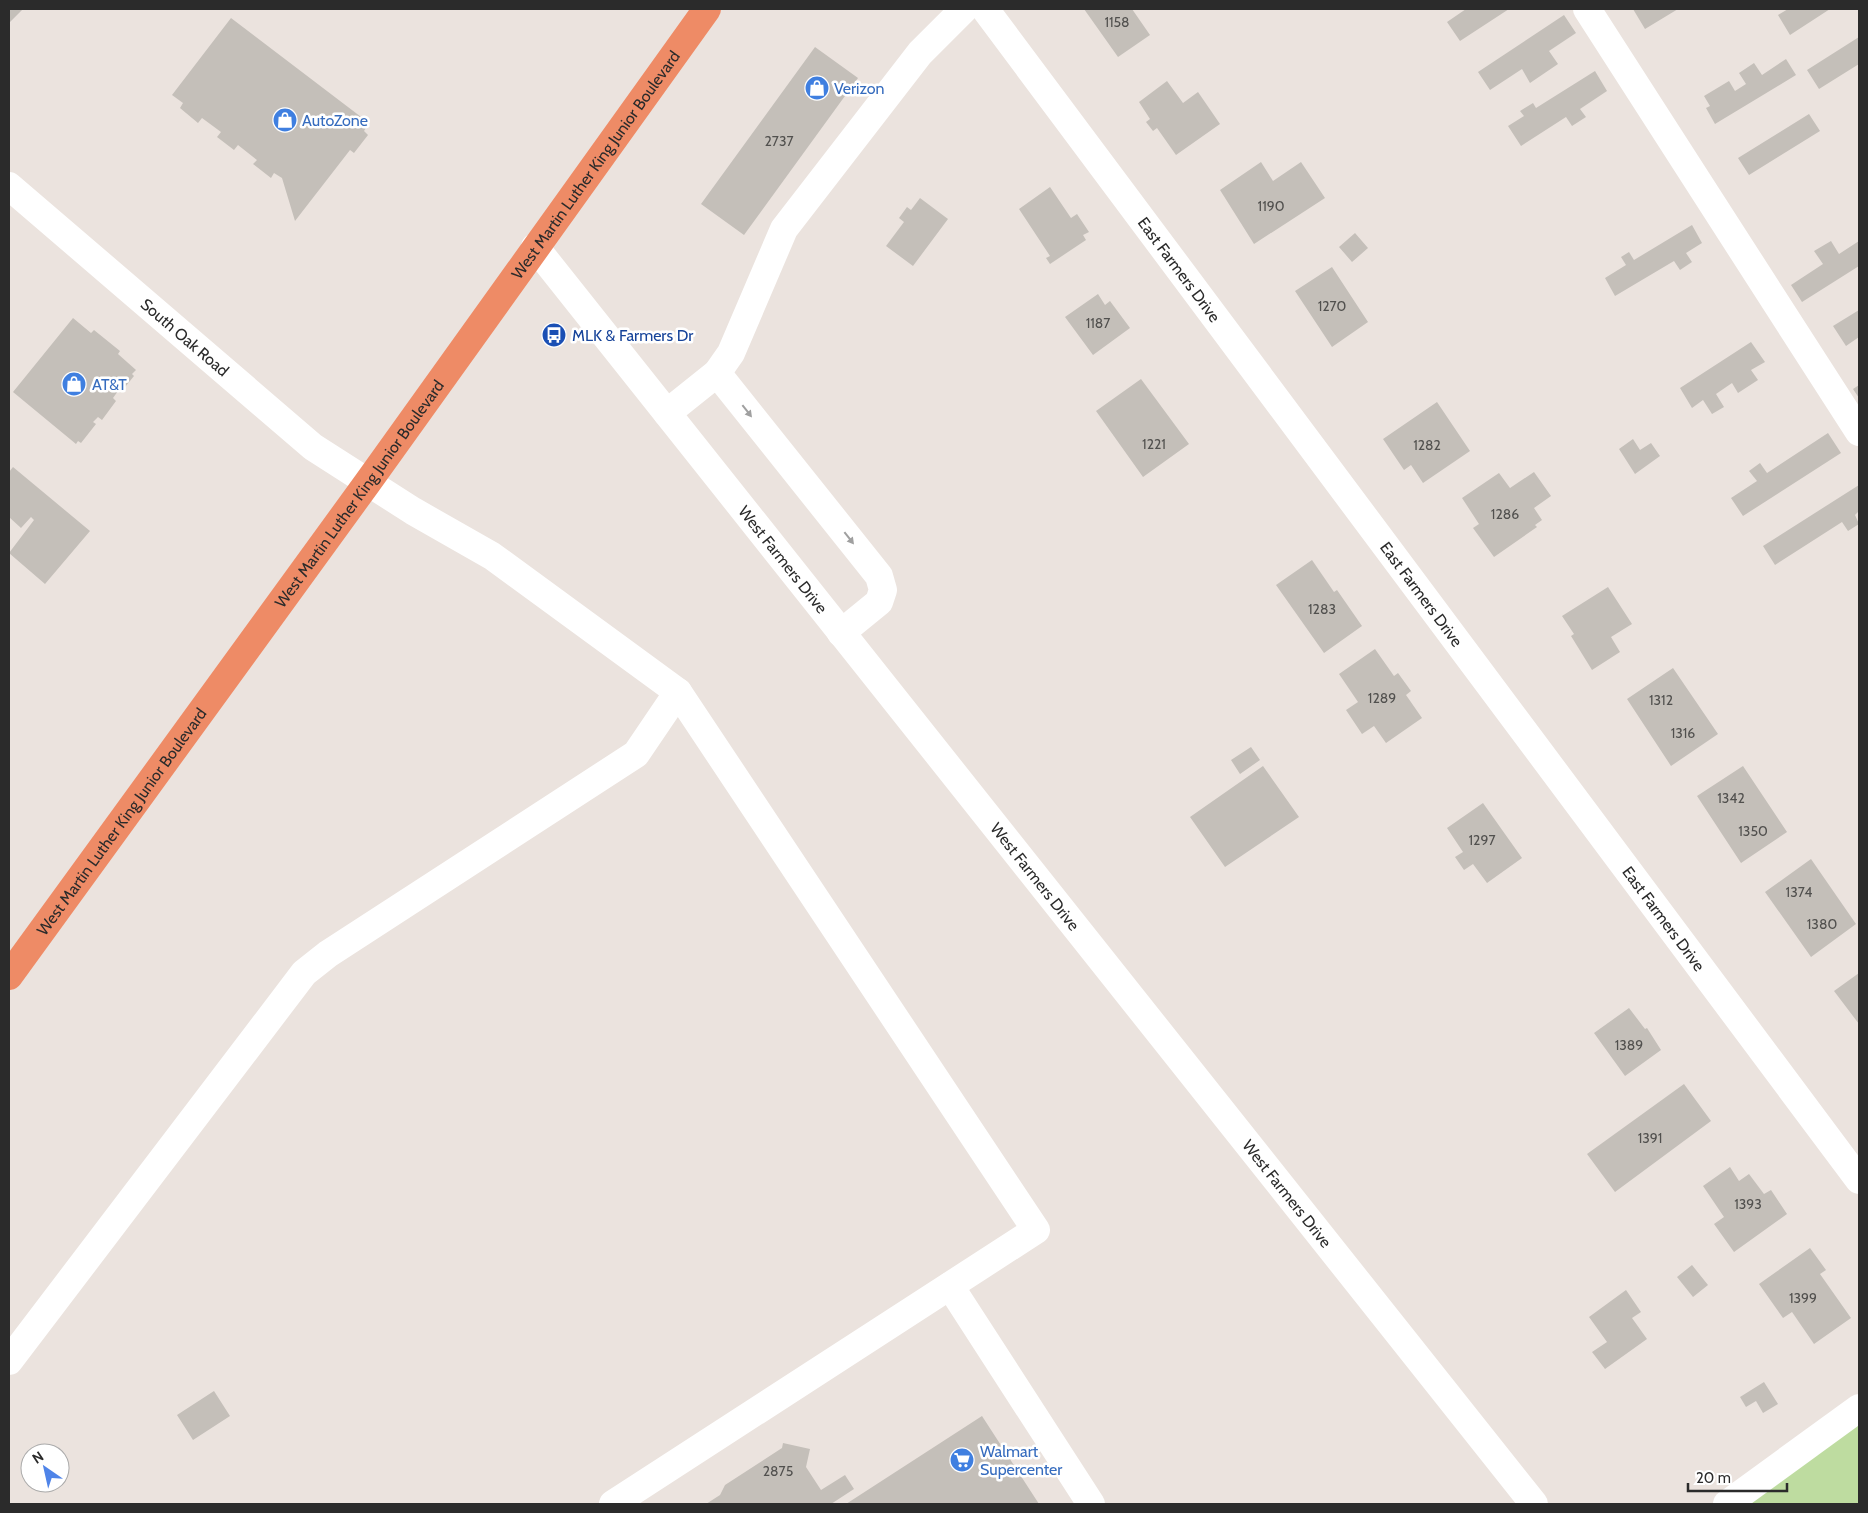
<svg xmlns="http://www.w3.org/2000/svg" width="1868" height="1513" font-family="Cabin,sans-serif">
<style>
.green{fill:#bedca0}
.building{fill:#c4bfb9}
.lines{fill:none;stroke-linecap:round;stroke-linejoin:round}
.minor{stroke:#fff;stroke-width:28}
.highway{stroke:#ee8b66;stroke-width:28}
.oneway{fill:#a0a0a0}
.labels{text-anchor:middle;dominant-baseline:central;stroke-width:5;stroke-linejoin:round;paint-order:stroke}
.number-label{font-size:14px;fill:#51504e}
.shop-label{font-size:16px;fill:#366cbe;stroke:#fff;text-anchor:start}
.street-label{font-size:16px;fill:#2b2b2b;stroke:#fff}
.transit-label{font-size:16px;fill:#164399;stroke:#fff;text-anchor:start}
</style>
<rect width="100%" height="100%" fill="#ebe3de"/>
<path class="green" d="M1859,1408v96h-132z"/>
<path class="building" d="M9,9h14l-14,14z
M1084,9h48l18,26 -32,22z
M1466,9h43l-49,32 -13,-19z
M1633,9h45l-33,20z
M1788,9h42l-40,26 -12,-20z
M1564,15l12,18 -27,18 9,13 -28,19 -8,-14 -32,21 -12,-18z
M231,18l138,105 -5,8 4,4 -14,18 -4,-3 -55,71 -13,-43 -8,-5 -3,5 -18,-14 4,-4 -19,-15 -4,5 -17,-13 4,-5 -19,-14 -4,5 -18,-15 3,-5 -11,-8z
M1859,37v27l-40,25 -12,-19z
M815,47l43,31 -114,157 -43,-31z
M1786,59l10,16 -81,49 -9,-16 4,-2 -6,-10 25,-15 6,10 11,-7 -7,-11 15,-10 8,12z
M1595,71l12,20 -27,18 6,8 -14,9 -6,-9 -45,29 -13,-20 16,-10 -4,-5 13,-8 3,5z
M1167,81l16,22 15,-11 22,32 -44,31 -19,-27 -4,3 -7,-9 4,-3 -11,-17z
M1809,114l11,17 -71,44 -11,-17z
M1261,162l12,19 28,-19 24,36 -71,46 -34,-54z
M1050,187l21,31 6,-4 12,18 -6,3 3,5 -36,24 -4,-6 4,-2 -31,-47z
M920,198l28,21 -35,47 -27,-20 18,-24 -5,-4 8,-11 4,3z
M1692,225l10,18 -16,10 6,9 -12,8 -6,-9 -59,35 -10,-18 21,-13 -5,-8 8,-5 5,8z
M1355,233l13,15 -16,14 -13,-15z
M1831,241l8,13 20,-13v25l-57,36 -11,-17 32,-21 -9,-13z
M1332,267l36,55 -36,25 -37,-56z
M1098,294l7,11 5,-4 20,27 -37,27 -28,-38z
M1859,310v27l-13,9 -13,-20z
M73,318l18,15 3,-3 26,21 -2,3 18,16 -4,4 2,2 -13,16 -3,-1 -5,7 3,3 -14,19 -4,-3 -5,5 3,2 -15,19 -3,-2 -2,3 -63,-52z
M1751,342l14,20 -14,8 7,10 -20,13 -6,-10 -16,11 8,13 -12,7 -9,-14 -11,8 -12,-20z
M1141,379l48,65 -46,33 -47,-66z
M1859,385v13l-6,-9z
M1437,402l33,49 -47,32 -12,-18 -7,5 -21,-31z
M1828,433l13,20 -98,63 -12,-18 26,-17 -8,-10 11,-8 7,10z
M1633,439l7,11 11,-7 9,13 -25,18 -16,-25z
M13,467l77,64 -45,53 -36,-31 25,-33 -3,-3 -10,11 -12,-11v-45z
M1534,472l17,24 -17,12 8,12 -7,5 2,2 -43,30 -21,-29 6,-4 -17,-26 37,-25 11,15z
M1859,485v26l-4,4 4,9 -11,7 -6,-9 -67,43 -12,-19z
M1312,560l22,32 3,-2 25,36 -38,27 -48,-68z
M1608,587l24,37 -21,13 9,15 -28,18 -21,-34 3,-2 -12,-18z
M1375,649l19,27 4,-3 13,18 -5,4 16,23 -36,25 -12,-17 -12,8 -16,-24 12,-8 -19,-28z
M1673,668l45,66 -47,32 -44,-67z
M1251,747l9,13 -20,14 -9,-14z
M1263,766l36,51 -74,50 -35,-50z
M1743,766l44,66 -46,31 -44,-67z
M1483,803l39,55 -35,25 -14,-19 -9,6 -9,-13 8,-5 -16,-24z
M1811,859l45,65 -45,33 -46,-65z
M1859,973v51l-25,-33z
M1629,1008l16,21 2,-1 14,22 -36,26 -31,-43z
M1684,1084l27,37 -96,71 -28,-38z
M1730,1167l9,14 10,-7 15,20 7,-4 16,24 -53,38 -20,-28 10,-7 -21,-31z
M1810,1248l16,22 -6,4 31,44 -37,26 -22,-32 -9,6 -24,-34z
M1692,1265l16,20 -15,12 -16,-20z
M1626,1290l15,22 -9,6 15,21 -42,30 -13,-17 15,-10 -18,-25z
M1764,1382l14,22 -15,9 -7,-12 -10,6 -6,-10z
M214,1391l16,25 -37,24 -16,-25z
M982,1416l57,88h-193z
M783,1443l27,6 -4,18 15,23 24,-15 9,14 -23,15h-125l14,-9 5,-10 57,-37z"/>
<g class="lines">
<g class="minor">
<path id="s1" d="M985,9l874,1171"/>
<path d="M1587,9l272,423"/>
<path id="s2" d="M9,186l304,261 100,64 79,45 186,136 358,538 -423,274"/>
<path id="s3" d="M535,247l999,1257"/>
<path d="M717,373l162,203 4,14 -4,12 -38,31"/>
<path d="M667,413l50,-40 14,-20 53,-124 136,-176 44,-44"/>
<path d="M950,1286l141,218"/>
<path d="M9,1361l295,-388 24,-19 308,-200 42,-62"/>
<path d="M1727,1504l132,-96"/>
</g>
<path class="highway" id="s4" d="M9,976l359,-494 339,-473"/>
</g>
<defs><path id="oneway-solid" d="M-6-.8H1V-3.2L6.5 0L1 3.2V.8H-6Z" transform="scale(1.25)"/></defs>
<g class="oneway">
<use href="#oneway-solid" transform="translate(747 411) rotate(52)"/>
<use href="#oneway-solid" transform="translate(849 538) rotate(52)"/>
</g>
<defs>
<symbol id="shop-disc" viewBox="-11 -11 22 22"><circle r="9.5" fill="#3f7fe0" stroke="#fff"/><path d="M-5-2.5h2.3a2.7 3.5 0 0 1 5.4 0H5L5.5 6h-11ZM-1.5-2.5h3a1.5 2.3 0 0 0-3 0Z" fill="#fff"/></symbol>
<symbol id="bus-disc" viewBox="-11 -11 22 22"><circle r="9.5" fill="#1a4fb4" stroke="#fff"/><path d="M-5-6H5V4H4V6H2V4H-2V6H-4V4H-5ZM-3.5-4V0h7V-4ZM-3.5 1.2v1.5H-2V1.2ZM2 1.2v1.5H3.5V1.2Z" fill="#fff"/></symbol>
<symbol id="supermarket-disc" viewBox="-11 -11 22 22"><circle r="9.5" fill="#3f7fe0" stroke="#fff"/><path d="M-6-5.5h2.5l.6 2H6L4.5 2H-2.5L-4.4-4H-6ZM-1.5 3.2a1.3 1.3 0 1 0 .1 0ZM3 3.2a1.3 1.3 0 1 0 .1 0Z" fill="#fff"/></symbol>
</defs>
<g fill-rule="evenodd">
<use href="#shop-disc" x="803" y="74" width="28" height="28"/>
<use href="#shop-disc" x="271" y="106" width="28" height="28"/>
<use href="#bus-disc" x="540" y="321" width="28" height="28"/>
<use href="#shop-disc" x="60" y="370" width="28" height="28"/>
<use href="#supermarket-disc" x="948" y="1446" width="28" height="28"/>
</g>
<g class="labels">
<g class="number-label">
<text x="1117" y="22">1158</text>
<text x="779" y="141">2737</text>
<text x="1271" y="206">1190</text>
<text x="1332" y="306">1270</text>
<text x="1098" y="323">1187</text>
<text x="1154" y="444">1221</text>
<text x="1427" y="445">1282</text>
<text x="1505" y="514">1286</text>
<text x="1322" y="609">1283</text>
<text x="1382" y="698">1289</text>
<text x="1661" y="700">1312</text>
<text x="1683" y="733">1316</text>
<text x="1731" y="798">1342</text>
<text x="1753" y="831">1350</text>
<text x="1482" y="840">1297</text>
<text x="1799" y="892">1374</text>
<text x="1822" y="924">1380</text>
<text x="1629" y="1045">1389</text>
<text x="1650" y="1138">1391</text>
<text x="1748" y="1204">1393</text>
<text x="1803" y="1298">1399</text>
<text x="778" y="1471">2875</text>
</g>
<g class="shop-label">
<text x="834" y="88">Verizon</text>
<text x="302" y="120">AutoZone</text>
<text x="92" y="384">AT&amp;T</text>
<text x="980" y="1451">Walmart<tspan x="980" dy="18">Supercenter</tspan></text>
</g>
<g class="street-label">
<text stroke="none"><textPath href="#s4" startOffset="1001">West Martin Luther King Junior Boulevard</textPath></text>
<text stroke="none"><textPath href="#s1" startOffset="325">East Farmers Drive</textPath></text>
<text stroke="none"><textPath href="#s2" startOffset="232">South Oak Road</textPath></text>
<text stroke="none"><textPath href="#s4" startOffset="596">West Martin Luther King Junior Boulevard</textPath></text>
<text stroke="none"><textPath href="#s3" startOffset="399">West Farmers Drive</textPath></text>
<text stroke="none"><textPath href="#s1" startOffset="730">East Farmers Drive</textPath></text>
<text stroke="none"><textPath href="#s4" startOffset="191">West Martin Luther King Junior Boulevard</textPath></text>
<text stroke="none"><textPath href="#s3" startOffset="804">West Farmers Drive</textPath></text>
<text stroke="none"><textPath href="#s1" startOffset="1135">East Farmers Drive</textPath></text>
<text stroke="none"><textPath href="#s3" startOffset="1209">West Farmers Drive</textPath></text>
</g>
<g class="transit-label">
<text x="572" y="335">MLK &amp; Farmers Dr</text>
</g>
</g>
<rect width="1868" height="1513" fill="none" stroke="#2b2b2b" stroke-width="20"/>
<g transform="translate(45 1468) rotate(326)"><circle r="24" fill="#ffffff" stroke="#aaaaaa"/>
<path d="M0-4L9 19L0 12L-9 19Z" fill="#4f84e8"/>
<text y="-8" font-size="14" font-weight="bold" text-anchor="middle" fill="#2b2b2b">N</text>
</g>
<path d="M1688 1483v8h99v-8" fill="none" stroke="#2b2b2b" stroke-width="2.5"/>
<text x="1696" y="1483" font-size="15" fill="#2b2b2b" stroke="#ffffff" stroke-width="4" paint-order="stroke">20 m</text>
</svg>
